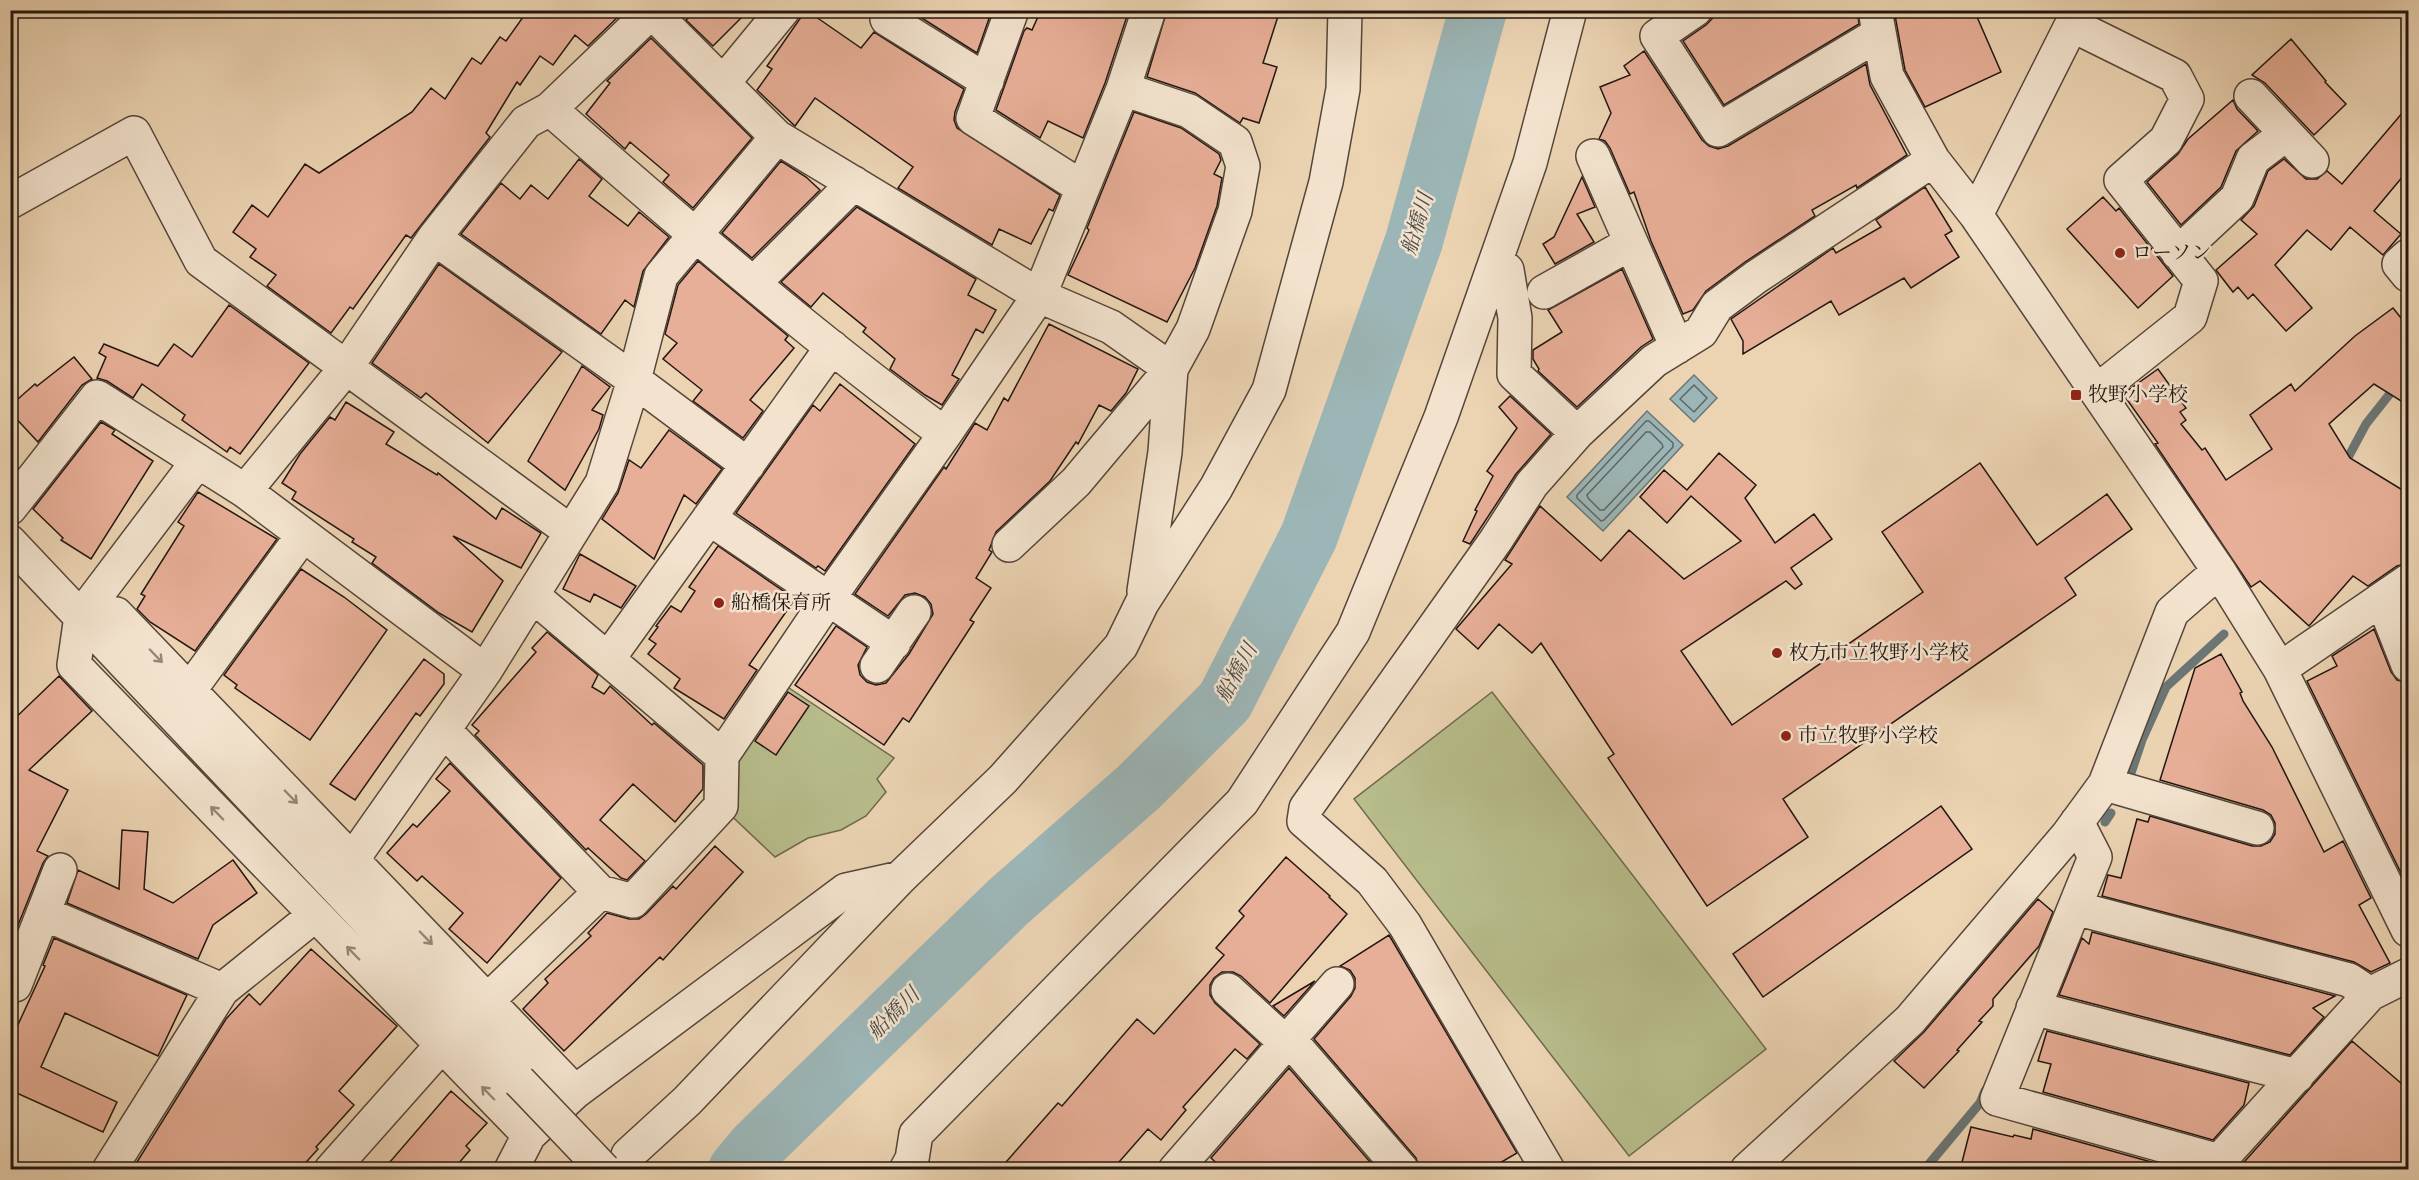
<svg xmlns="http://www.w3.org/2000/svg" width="2419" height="1180" font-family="'Libre Bodoni','Noto Serif JP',serif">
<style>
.green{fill:#b8bd8c;stroke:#6d6a4e;stroke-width:1.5}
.water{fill:#9cb6b7;stroke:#6b7675;stroke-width:1.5}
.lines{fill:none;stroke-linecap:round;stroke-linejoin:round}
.shore{stroke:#5f6664;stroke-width:1.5}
.stream{stroke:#6b7675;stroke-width:9}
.river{stroke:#9cb6b7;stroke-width:58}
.building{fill:#e8af98;stroke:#221611;stroke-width:1.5}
.minor-casing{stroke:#54463a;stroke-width:36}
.minor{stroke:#f3e3ce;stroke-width:33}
.minor-bridge-casing{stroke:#54463a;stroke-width:36;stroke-linecap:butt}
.minor-bridge{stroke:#f3e3ce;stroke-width:33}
.oneway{stroke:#958779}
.poi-dot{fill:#8f2418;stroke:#f3e3ce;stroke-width:2}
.labels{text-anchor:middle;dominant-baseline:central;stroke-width:5;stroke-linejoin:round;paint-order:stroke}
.poi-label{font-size:20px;fill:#221611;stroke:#f3e3ce;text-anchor:start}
.water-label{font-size:21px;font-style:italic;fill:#4d4e4b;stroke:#f3e3ce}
</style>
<rect width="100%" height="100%" fill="#ecd4b3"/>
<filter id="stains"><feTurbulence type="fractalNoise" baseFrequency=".00333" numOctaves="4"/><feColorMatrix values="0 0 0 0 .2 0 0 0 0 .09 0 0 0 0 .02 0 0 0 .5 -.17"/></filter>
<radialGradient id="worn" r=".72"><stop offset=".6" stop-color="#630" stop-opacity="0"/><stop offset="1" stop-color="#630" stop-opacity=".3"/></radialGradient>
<path class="green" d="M774,678l120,80 -17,21 9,13 -20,24 -25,14 -33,8 -33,19 -54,-51 1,-50z
M1492,692l274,357 -137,107 -275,-357z"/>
<path class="water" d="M1694,375l23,23 -23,24 -24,-23z
M1647,411l36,34 -80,86 -36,-34z"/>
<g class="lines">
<path class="shore" d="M1694,385l13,13 -13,14 -14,-13z
M1646,421h3l24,22v4l-69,73 -3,1 -24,-23v-3z
M1646,432h4l12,12 1,3 -59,63h-4l-12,-12 -1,-3z"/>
<path class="stream" d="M2343,467l23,-43 30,-38
M2127,785l15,-45 24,-53 58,-53
M2105,822l6,-9
M1924,1170l56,-67 5,-12"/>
<path class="river" d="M737,1170l19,-23 252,-245 131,-115 86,-86 84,-165 105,-295 64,-231"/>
</g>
<path class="building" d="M528,10h97l-37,36 -13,-11 -22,30 -13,-9 -20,29 -3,-3 -31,51 4,4 -79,101 -5,-3 -53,74 -3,-2 -19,26 -64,-47 9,-11 -26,-18 6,-8 -23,-17 19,-27 16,12 37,-53 14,9 93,-61 19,-24 14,11 27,-41 9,6 19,-27 6,4z
M696,10h53l-36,36 -27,-26z
M806,10l55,38 13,-16 90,57 -9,23 -1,8 3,8 103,67 -7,16 -4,-2 -18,35 -32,-15 -7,16 -94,-57 15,-21 -98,-69 -20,28 -38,-36 15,-21 -5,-3z
M909,10h83l-15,43z
M1041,10h88l-24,73 -22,55 -35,-17 -8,17 -44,-28 28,-79 3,-3 5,2z
M1167,10h113l-17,53 14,4 -18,56 -16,-5 -3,5 -45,-30 -48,-16z
M1713,10h144l2,14 -135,81 -41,-64 23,-16 6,-6z
M1894,10h80l27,62 -76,35 -20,-37z
M651,38l101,100 -59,70 -30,-26 6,-7 -39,-33 -5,7 -39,-35 24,-31 -3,-2z
M2291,39l35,42 -1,1 21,22 -32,31 -49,-52 -13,-8z
M1644,51l58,89 7,6 9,3 10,-3 138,-82 4,21 37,70 -50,33 -1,-3 -44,25 3,6 -70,46 -39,29 -13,19 -10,4 -32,-73 -17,-49 -4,2 -20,-46 -5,-7 -6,-2 12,-26 -11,-26 30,-12 -6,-9z
M2233,100l4,9 21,22 -22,20 -15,36 -40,38 -34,-43 31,-28 10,-15z
M2409,105v64l-35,42 27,23 -18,21 -33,-28 -19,23 -24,-20 -32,35 37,43 -26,23 -33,-37 -5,5 -10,-12 -5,5 -17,-22 41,-36 -16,-14 13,-14 14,-35 16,-12 22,20h11l10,-8 15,13z
M1134,112l47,16 38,26 2,6 -7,14 8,4 -5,28 -22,62 -28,54 -99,-47 21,-45 -2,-2z
M579,159l23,20 -13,17 39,30 11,-14 30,25 -26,34 -9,36 -9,-7 -24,34 -140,-100 40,-51 19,16 11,-14 17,14z
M781,161l25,16 14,13 -68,68 -30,-25z
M1582,177l13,30 -18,7 17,28 -39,22 -12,-20 11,-7z
M1925,187l27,44 -7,4 14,22 -48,31 -7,-10 -65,37 -8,-14 -88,53v-13l-12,-22 102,-71 3,5 45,-26 -5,-7z
M2103,197l13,14 3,-3 54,68 -35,32 -71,-79z
M857,207l119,72 -8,16 28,15 -13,23 -7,-4 -24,46 7,4 -17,26 -17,-10 -35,-26 5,-10 -32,-27 3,-4 -43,-35 -12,14 -30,-25z
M698,261l90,75 -3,4 9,8 -44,52 13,11 -20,27 -50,-37 9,-11 -39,-31 14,-16 -12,-9 13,-49z
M439,264l123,88 -74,91 -62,-50 -5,5 -49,-35z
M1622,269l31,70 -12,8 -64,60 -39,-36 1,-2 -6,-10v-9l29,-18 -14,-22z
M229,305l80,58 -69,91 -10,-7 -3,5 -45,-32 3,-5 -43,-31 -9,14 -26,-17 -10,-3 9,-21 -7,-4 5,-9 54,22 16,-22 18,13z
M2393,308l16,20v78l-35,-22 -45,40 21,34 59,36v69l-12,3 -29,20 -15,-10 -44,50 -49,-45 -9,6 -96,-143 3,-1 -35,-49 35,-25 28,39 -6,4 6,8 -5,4 21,26 3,-2 21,32 46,-31 -22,-34 41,-31 4,7 60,-55z
M1049,324l89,45 -12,24 -15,18 -12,-6 -21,39 -2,-2 -26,39 -54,51 -7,18 3,2 -16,26 15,10 -21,32 4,2 -65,100 -6,-4 -19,27 -89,-60 41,-59 31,21 -9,18 2,10 7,7 9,3 10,-2 23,-29 24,-40 -2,-10 -6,-7 -10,-4 -10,2 -17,21 -33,-22 89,-127 2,2 29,-46 12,7 17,-32 4,3z
M74,357l18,22 -10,6 -44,57 -28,-30v-6l25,-22 2,2z
M582,366l28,21 -18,23 11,5 -4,14 -34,61 -37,-29z
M840,384l75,60 -90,127 -7,-5 -2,2 -80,-55 77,-108 7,6z
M1510,396l41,38 -35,40 -46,70 -7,-3 14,-30 -2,-1 18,-34 -6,-5 30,-43 -18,-21z
M346,402l48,30 -8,12 51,31 1,-2 58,46 6,-11 39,25 -20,35 -68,-32 50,45 -31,51 -33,-19 -67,-50 4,-6 -24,-15 2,-3 -62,-40 4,-7 -14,-9 18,-29 30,-37 5,3z
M101,422l14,8 -3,4 41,27 -62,98 -30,-19 2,-2 -30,-29z
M669,430l53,39 -26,35 -12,-9 -30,64 -52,-40 16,-26 11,-33 12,8z
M1719,453l37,32 -11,13 30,45 39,-29 18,25 -41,29 11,16 -7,5 -9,-8 -105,70 51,74 191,-133 -41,-60 98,-69 57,82 70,-51 25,35 -67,49 11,17 -293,204 25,38 -101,69 -99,-148 6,-4 -73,-111 -9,10 -33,-29 -21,25 -22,-20 56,-65 -7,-4 35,-54 61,55 28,-31 55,49 57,-38 -50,-45 -24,27 -27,-26 24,-27 23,20z
M198,492l79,47 -82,112 -45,-29 -13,-13 8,-13 -4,-2 43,-68 -6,-4z
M718,546l77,53 -46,66 8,5 -33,49 -50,-31 6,-9 -32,-25 8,-10 -7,-5 9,-12 -2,-1 15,-20 10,6 14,-21 -6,-4z
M580,554l56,32 -15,22 -27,-14 -4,8 -27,-13z
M301,569l43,28 43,33 -77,110 -75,-52 2,-3 -13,-10z
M2374,629l17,43 6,8 12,3v194l-5,2 -97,-198 30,-15 -5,-10z
M547,632l51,43 -6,12 12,7 6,-8 42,39 2,-2 49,42v24l-28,33 -42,-38 -33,36 45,41 -18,19 -6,-2 -33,-30 -2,2 -111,-115 4,-4 -7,-6 64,-73 -4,-4z
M2221,654l21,38 -2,1 3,8 29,46 52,105 19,-11 28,57 -12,7 31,58 -19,9 -17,-10 -252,-66 6,-21 13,3 16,-59 11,3 2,-6 102,30h9l9,-4 5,-8v-11l-4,-8 -8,-5 -103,-30 35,-112z
M424,659l20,15v10l-24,32 -4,-3 -61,87 -25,-16z
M59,676l33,35 -63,59 39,20 -31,61 11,5 -5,7 -33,82v-222z
M788,692l21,14 -33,49 -21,-14z
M450,763l111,115 -74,85 -38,-34 14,-16 -41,-37 -5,5 -30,-28 26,-29 4,3 33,-36 -14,-12z
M1941,806l31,43 -209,148 -30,-43z
M122,830l26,2 -4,57 29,14 60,-43 24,33 -44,32 -15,34 -131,-56 11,-33 41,19z
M715,846l28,26 -80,88 -3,-3 -96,94 -41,-42 25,-26 -3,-4 46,-43 -3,-3 19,-20 22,6h10l7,-5 27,-28 3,3z
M1286,857l44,39 -1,1 18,17 -77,89 -29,-27 -8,-4h-11l-8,6 -4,7v10l5,8 45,41 -13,15 -12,-10 -52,58 3,3 -25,30 -13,-11 -36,41h-113l59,-67 4,3 75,-87 17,15 70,-79 -8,-7 28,-32 -5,-5z
M2038,899l15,13 -14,34 -46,53v7l-14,15 3,1 -25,28 2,1 -35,37 -30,-27 30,-29z
M2092,932l243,64 -22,12 11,9 -34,38 -231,-60 23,-57 7,6z
M1389,935l128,218 -29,17h-68l-4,-12 -102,-119 37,-43 4,-8v-10l-5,-8 -10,-4z
M54,938l133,57 -29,61 -93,-43 -24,54 76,35 -14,30 -93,-42v-48l35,-76 -2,-1z
M311,949l86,77 -58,65 15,14 -38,42 2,2 -19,21h-167l94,-151 23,-25 11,11z
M1315,981l-31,35 -11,-10z
M2047,1031l202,52 -5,22 -31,35 -170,-48 8,-28 -13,-3z
M2352,1041l57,49v63l-14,17h-158z
M1289,1068l88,102h-153l-13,-12z
M451,1091l36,32 -21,23 4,4 -17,20h-70z
M1971,1127l42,10 1,-2 17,4 2,-10 147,41h-205l-14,-4z"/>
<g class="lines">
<defs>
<path id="minor" d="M1012,10l-39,108 110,70
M1695,10l-38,26 61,94 161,-96
M1875,10l12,66 46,84 43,55 243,356 61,98 128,261
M652,12l125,125 265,160 69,30 60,42 -6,83 -21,139
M887,19l100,62
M2072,25l103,51 12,23 -21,41 -45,40 80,101 -11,36 -93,74
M723,83l60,-73
M2251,96l61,65
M550,109c128,112 257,224 395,325
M1593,156l84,191
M10,202l124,-69 67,128 370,271
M1976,215l103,-205
M434,238l200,142 114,85
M2178,253l59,-55 16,-39 33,-25
M2408,256l-9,8 9,11
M1496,260l11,10 8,48 -1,56 63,59
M754,283l100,-100
M1544,292l87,-49
M198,461l-117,155 -7,49 455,470
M245,491l100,-122 89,-131 92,-116 24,-13 103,-99
M10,508l87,-111 148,94 240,180
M709,518l185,125
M10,542l509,539
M1009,545l67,-63 95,-113 22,-40 42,-118 8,-45 -8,-24 -46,-31 -66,-22
M532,595l190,161
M2382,599l26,66
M81,616l35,-2 459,478
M608,659l224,-312
M877,666l37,-54
M2280,669l128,-88
M189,691l114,-156
M444,730l156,162
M2105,784l152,44
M2077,822l18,35 -98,242 222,62 151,-167 38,-19
M352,860l133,-189 117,-188 32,-103 27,-104 116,-139
M2075,908l274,72 21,14
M43,913l179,77
M15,985l45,-115
M1228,990l58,53
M487,1001l113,-109 33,9 88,-95 1,-50 106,-157 117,-165 95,-140 83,-205 26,-79
M2033,1008l264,68
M1289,1039l113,131
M628,1155l59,-54 213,-223 103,-99 118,-133 21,-43 74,-115 53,-98 57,-208 17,-93 2,-79
M109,1170l113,-180 93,-75
M331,1170l111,-125
M511,1170l18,-35 46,-43 271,-202 54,-12
M906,1170l6,-11 4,-25 326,-332 111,-170 88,-215 89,-254 40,-153
M1175,1170l162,-186
M1548,1170l-143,-245 -33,-44 -68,-60 2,-13 190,-268 36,-56 45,-51 77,-72 47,-29 16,-26 39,-29 177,-117
M1747,1170l163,-150 157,-184 38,-52 67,-172 47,-41"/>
</defs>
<use href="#minor" class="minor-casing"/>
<use href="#minor" class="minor"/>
<defs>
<path id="minor-bridge" d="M519,1081l85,89"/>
</defs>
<use href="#minor-bridge" class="minor-bridge-casing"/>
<use href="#minor-bridge" class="minor-bridge"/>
</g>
<defs><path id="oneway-shaft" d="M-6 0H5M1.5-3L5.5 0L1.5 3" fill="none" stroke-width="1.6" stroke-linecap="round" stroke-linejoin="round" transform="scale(1.5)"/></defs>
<g class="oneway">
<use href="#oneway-shaft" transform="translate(156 656) rotate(46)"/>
<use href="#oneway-shaft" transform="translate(291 797) rotate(46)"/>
<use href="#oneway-shaft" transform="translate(217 813) rotate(-134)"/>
<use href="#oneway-shaft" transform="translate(426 938) rotate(46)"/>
<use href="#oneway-shaft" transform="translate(353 953) rotate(-134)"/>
<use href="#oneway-shaft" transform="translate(488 1093) rotate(-134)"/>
</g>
<g class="poi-dot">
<circle cx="2120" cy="253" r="6"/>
<rect x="2070" y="389" width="12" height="12" rx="3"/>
<circle cx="719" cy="603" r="6"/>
<circle cx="1777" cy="653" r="6"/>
<circle cx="1786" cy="736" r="6"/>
</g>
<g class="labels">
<g class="poi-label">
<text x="2132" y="253">ローソン</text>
<text x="2088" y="395">牧野小学校</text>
<text x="731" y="603">船橋保育所</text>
<text x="1789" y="653">枚方市立牧野小学校</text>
<text x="1798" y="736">市立牧野小学校</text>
</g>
<g class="water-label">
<text transform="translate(1418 224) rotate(-73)">船橋川</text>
<text transform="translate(1237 673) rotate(-61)">船橋川</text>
<text transform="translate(894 1014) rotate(-45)">船橋川</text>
</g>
</g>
<rect width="2419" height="1180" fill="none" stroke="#ecd4b3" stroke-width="36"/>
<rect x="12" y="12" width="2395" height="1156" fill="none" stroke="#221611" stroke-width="3"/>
<rect x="18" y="18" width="2383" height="1144" fill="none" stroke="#221611" stroke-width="1.5"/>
<rect width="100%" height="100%" filter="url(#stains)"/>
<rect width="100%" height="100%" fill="url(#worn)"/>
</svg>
